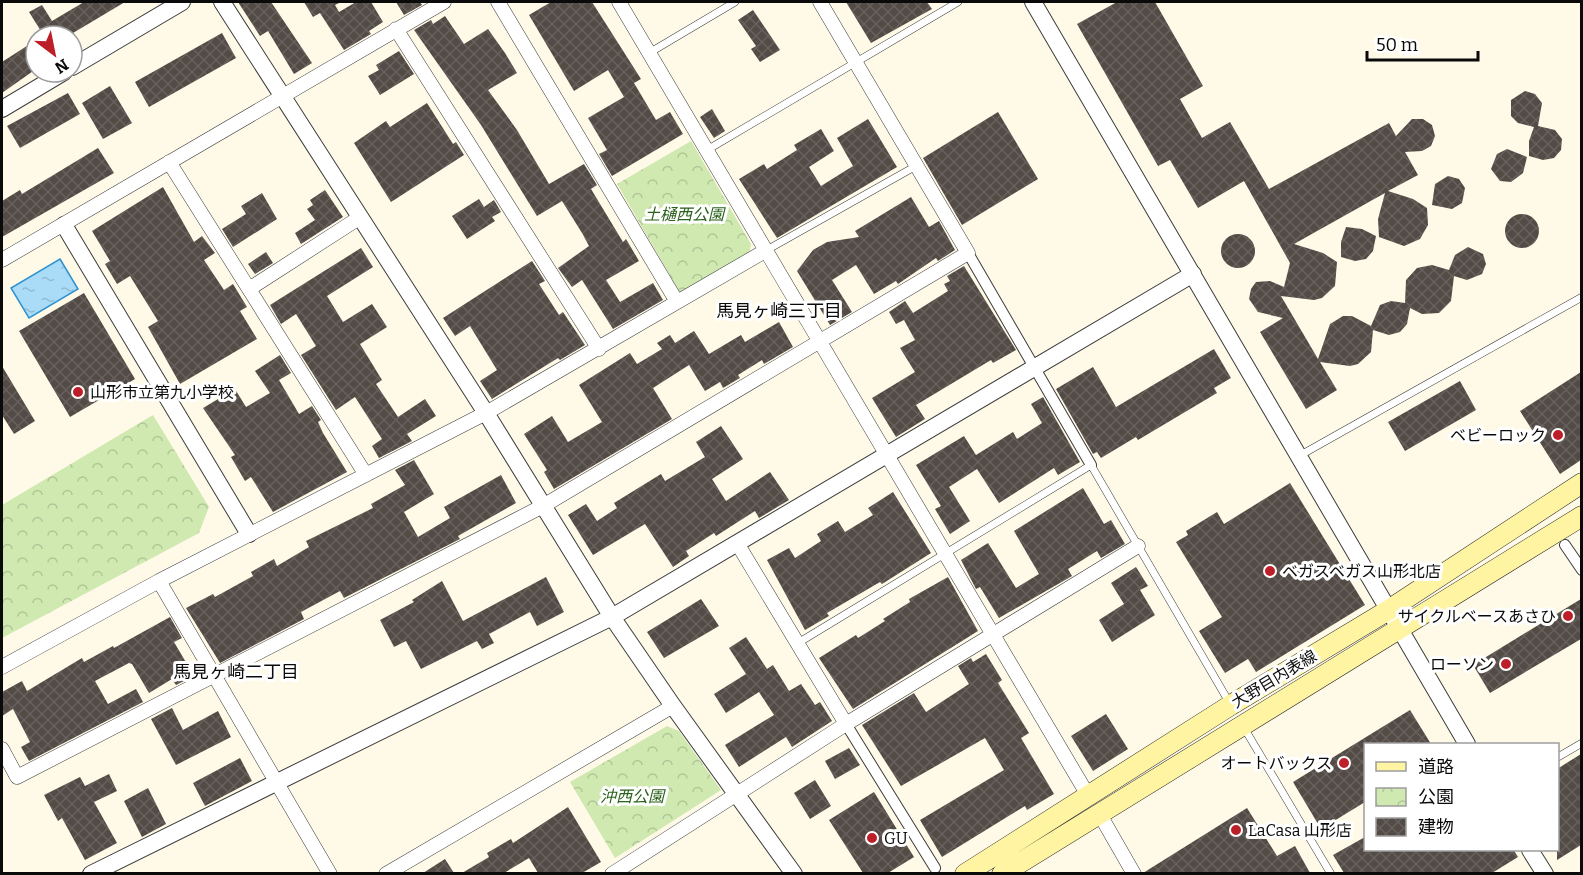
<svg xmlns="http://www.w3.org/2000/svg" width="1583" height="875" font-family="Bitter,'Noto Sans JP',serif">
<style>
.park{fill:url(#park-crowns)}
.water{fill:url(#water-ripples);stroke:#2f92d1;stroke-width:1.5}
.building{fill:url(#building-cross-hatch)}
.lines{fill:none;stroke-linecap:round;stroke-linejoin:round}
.service-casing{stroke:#3d3d3d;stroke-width:8}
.pedestrian-casing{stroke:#3d3d3d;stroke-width:12}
.minor-casing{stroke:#3d3d3d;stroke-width:15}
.tertiary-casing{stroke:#3d3d3d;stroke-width:18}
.secondary-casing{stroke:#2c2c2c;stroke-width:21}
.service{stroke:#fff;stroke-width:7}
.pedestrian{stroke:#fff;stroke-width:10}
.minor{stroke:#fff;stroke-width:14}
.tertiary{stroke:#fff;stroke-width:16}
.secondary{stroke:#fff4a2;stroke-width:20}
.poi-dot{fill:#bd1f28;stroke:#fff;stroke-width:2}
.labels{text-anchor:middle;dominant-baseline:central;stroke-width:6;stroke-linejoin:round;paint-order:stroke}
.park-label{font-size:16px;font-style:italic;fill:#2a621a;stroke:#fff}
.poi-label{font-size:16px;fill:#0a0a0a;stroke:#fff;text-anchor:start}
.street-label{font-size:16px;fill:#0a0a0a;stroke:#fff}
.neighbourhood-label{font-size:18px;fill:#0a0a0a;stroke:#fff}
</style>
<defs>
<pattern id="park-crowns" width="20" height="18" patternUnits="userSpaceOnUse" patternTransform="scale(1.5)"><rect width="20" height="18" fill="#cfe9b1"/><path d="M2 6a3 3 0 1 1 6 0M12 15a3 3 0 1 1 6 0" fill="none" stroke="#b0c697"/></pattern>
<pattern id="water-ripples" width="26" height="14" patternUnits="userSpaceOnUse" patternTransform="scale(1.5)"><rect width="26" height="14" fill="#aadcf8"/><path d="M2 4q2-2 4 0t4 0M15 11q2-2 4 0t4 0" fill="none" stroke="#91bbd3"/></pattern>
<pattern id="building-cross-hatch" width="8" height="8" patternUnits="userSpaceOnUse" patternTransform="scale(1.5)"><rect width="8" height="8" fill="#534b46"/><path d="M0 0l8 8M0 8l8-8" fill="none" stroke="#67605c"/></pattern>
</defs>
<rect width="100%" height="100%" fill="#fffae7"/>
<path class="park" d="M691,141l60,103 -2,12 -67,40 -65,-112z
M153,415l56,92 -10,26 -197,105v-133z
M667,726l12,5 42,59 -106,68 -45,-76z"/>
<path class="water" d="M60,259l18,30 -49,29 -18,-30z"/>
<path class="building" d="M84,2h41l-57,34h-24l-15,-24 13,-7 10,16z
M238,2h33l41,61 -18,11 -26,-43 -8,5z
M304,2h37l-6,3 4,7 17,-10h15l12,20 -14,9 2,3 -27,16 -24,-37 -7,4z
M396,2h24l2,3 -18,10z
M551,2h41l49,77 -7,4 22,37 14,-8 13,22 -71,42 -13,-22 8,-4 -19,-32 36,-21 -16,-27 -34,21 -45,-76z
M846,2h81l5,7 -61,34z
M1117,2h38l48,84 -23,13 22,39 28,-16 39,67 120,-66 7,13 16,-17h11l9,6 3,11 -4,10 -9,5 -17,1 13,23 -30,16 25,8 14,9 1,17 -8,14 -16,7 -25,-9 -1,-18 7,-26 -91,51 29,9 14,9 -2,24 -13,12 -8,2 -33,-4 37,63 12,-35 13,-8h9l19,10 9,-21 11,-4 14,2 1,-23 11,-12 15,-3 17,5 6,-15 13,-8 15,7 3,10 -4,10 -15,6 -13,-4 -3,25 -12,12 -17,1 -12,-6 -3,16 -7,8 -11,3 -16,-5 -2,22 -13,12 -8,2 -30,-4 17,28 -31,19 -46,-77 23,-14 -25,-6 -9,-13 2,-10 5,-7 14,-1 14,6 6,-24 -46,-82 -46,27 -28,-48 -12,6 -81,-142z
M753,10l27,40 -20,12 -9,-13 5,-3 -18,-26z
M445,16l19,28 24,-15 17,24 12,20 -29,17 29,40 32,54 35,-20 13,21 -6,4 32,53 3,-3 13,22 -33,19 14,22 33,-19 10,17 -50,29 -31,-49 -10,7 -14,-19 31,-22 -7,-13 -20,-32 -25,15 -56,-91 -67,-95 17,-10 2,4z
M222,33l14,25 -87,49 -14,-25z
M36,40v29l-34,24v-31z
M399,51l15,23 -34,21 -12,-19 11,-6 -3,-5z
M110,86l22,37 -29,16 -21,-36z
M1525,91l10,3 7,9 -4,23 17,4 7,9 -1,11 -7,8 -11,2 -14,-4v-15l5,-14 -16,-4 -7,-7v-16z
M68,93l12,21 -60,34 -13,-22z
M427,103l26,41 3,-2 8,13 -73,47 -37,-59 32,-22 4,6z
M712,109l13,22 -11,7 -14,-21z
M998,112l40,67 -76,46 -39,-67z
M868,119l29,48 -120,71 -38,-59 25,-15 3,5 30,-19 -3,-5 27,-16 13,22 -25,16 12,19 32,-20 -16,-28z
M98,148l16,25 -112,64v-36l18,-11 2,4z
M1507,149l20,8 -4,16 -12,9 -11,-1 -9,-12 6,-15z
M1448,176l11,3 6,9 -3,15 -10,6 -20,-4 3,-21z
M163,187l31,55 8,-6 13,17 -11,7 20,30 9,-6 14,23 -7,4 17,28 -77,45 -32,-57 10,-6 -28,-45 -13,8 -12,-20 5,-3 -18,-30z
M325,190l18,27 -42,27 -6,-11 20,-13 -8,-11 6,-4 -3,-5z
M262,193l15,26 -44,28 -11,-18 24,-15 -5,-8z
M911,197l18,30 10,-6 16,29 -17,11 -2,-3 -38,26 -2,-3 -22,13 -18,-29 -24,15 20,32 -22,13 -33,-54 16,-21 14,-8 32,-5 -4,-6z
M479,199l5,8 10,-7 7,12 -9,5 3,4 -28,18 -15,-23z
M1505 231a17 17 0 1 1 34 0a17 17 0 1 1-34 0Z
M1346,227l16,2 14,7 -3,15 -7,8 -11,2 -14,-4v-15z
M1221 251a17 17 0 1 1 34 0a17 17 0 1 1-34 0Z
M361,248l12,19 -46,29 16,26 29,-18 15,23 -27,17 22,36 -6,4 22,33 27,-18 11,17 -29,18 5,7 -33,17 -7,-12 10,-7 -27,-42 -19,13 -35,-55 15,-9 -20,-32 -15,10 -11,-19z
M266,252l7,11 -18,11 -7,-10z
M532,261l13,20 -6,3 20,31 4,-3 22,33 -25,15 -2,-2 -66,41 -12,-18 17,-11 -27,-44 -15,10 -12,-18z
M964,266l52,84 -23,13 -2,-3 -75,45 9,14 -29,18 -24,-39 43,-26 -15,-24 15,-8 -11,-20 -8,4 -7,-12 16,-11 8,12 35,-22 -4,-7 6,-3 -3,-5z
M84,293l51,86 -65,38 -51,-86z
M779,322l14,25 -29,17 -2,-4 -24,15 2,3 -17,10 -3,-6 -15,9 -16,-26 -36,23 19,31 -118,70 -10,-17 3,-2 -23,-36 28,-18 16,26 34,-20 -23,-37 51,-32 7,11 25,-15 -5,-6 13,-8 5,8 19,-12 15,23 32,-19 4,7z
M1214,349l17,29 -17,10 3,5 -79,47 -2,-3 -35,21 -4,-6 -4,2 -37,-65 37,-22 23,40z
M280,355l11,18 -12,7 20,34 13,-8 9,14 -3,2 5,11 24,39 -74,40 -22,-35 -6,4 -14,-24 4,-2 -32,-47 32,-19 11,18 24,-14 -15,-22z
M2,366l33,55 -21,13 -12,-19z
M1581,372v88l-21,14 -40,-63z
M1460,381l16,29 -71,41 -17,-29z
M1043,397l37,65 -22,13 -4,-7 -55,35 -22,-34 -28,18 21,34 -20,13 -15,-25 6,-3 -25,-41 48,-29 12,19 37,-23 4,7 25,-16 -11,-19z
M721,426l22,33 -31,20 14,22 44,-29 19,28 -30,18 -4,-7 -39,25 -2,-3 -28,18 3,5 -16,11 -28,-43 -52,31 -25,-40 18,-11 11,17 20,-13 -3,-5 47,-29 4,7 40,-24 -9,-15z
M414,460l20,34 -30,18 14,25 32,-19 -6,-11 57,-32 15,28 -58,33 2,3 -116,59 -4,-7 -39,21 3,7 -84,44 -34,-55 27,-14 2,3 38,-21 -2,-4 23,-13 3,7 32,-19 -3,-6 67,-33 -2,-4 34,-19 -10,-15z
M1290,483l75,122 -109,67 -8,-13 -23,14 -26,-42 23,-14 -46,-75 12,-7 -2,-4 31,-19 7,12z
M1083,488l21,36 7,-4 14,24 -24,14 -4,-7 -29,18 4,7 -73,42 -19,-31 -4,2 -15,-29 27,-17 28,45 23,-14 -25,-43z
M893,492l38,61 -49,31 -2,-2 -53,31 2,3 -24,14 -38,-70 22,-12 6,10 26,-17 -4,-7 21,-13 7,11 28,-17 -5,-7z
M1136,567l12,19 -8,4 15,25 -43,27 -13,-22 25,-16 -13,-21z
M546,577l18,35 -27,14 -7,-14 -41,22 5,9 -12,6 -5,-8 -56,28 -15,-28 -12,6 -14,-27 34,-18 -2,-2 30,-19 21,40z
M948,577l30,54 -125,78 -34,-51 37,-23 2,3 27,-17 -2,-2 27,-17 -1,-3z
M701,599l18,27 -55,32 -17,-26z
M1581,599v40l-91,54 -17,-28z
M170,617l12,21 -8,4 20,34 -18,9 -4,-6 -23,14 -17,-29 -3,-1 -34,18 13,23 28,-15 7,13 -114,59 -8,-14 9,-5 -17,-33 -11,7v-24l20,-11 5,10 55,-33 2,4 29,-16 1,2z
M746,637l21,32 6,-4 16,26 12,-7 14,21 5,-3 12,19 -40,26 -6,-10 -47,30 -14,-22 49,-30 -15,-23 -33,21 -12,-19 32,-20 -17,-26z
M986,654l16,26 -4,3 31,50 -8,5 33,56 -27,16 -2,-4 -83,51 -22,-37 84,-50 -19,-32 -84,48 -39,-61 52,-32 12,19 43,-28 -11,-18 13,-8 2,4z
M172,708l11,22 35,-19 13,26 -55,28 -25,-46z
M1410,710l21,34h-66v58l-44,27 -28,-47z
M1106,714l22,35 -35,22 -22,-35z
M849,748l11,17 -25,14 -10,-18z
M1581,754v91l-24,15v-91z
M240,758l12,23 -47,25 -12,-23z
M109,774l8,17 -23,11 23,41 -32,17 -23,-42 -4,3 -14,-26 36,-18 5,9z
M815,780l16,26 -21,13 -16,-26z
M148,788l18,36 -24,13 -18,-36z
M874,792l40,65 -26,16h-25l-34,-53z
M568,807l33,55 -19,11h-44l-9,-15 -25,15h-42l27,-16 -2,-4 24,-14 2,4z
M1247,808l30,48 18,-10 15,27h-167z
M1365,837v12h148l5,8 -26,16h-148l-11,-18z
M445,859l9,14h-31z"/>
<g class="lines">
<defs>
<path id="service" d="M649,53l86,-51
M707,150l251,-148
M765,251l151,-85
M1299,456l283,-159
M798,643l293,-178 138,237
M1243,726l88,148
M1558,757l24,-14"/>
<path id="pedestrian" d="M968,253l123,212
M1565,545l17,25
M846,724l89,144"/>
<path id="minor" d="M498,2l179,300
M619,2l470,795
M396,29l203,320
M169,162l197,313
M2,260l442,-258
M249,289l110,-71
M737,543l109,181
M159,581l171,293
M2,667l157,-86 327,-168 279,-162
M2,749l15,28 526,-271 425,-253 -148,-251
M1099,813l35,61
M386,874l287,-168
M612,874l234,-150 292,-178"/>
<path id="tertiary" d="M222,2l264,411 126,204 61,89 121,168
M1033,2l434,742
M72,67l110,-65
M2,109l62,-37
M64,225l185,309
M1530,850l15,24
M91,874l521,-257 581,-343"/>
<path id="secondary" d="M965,874l266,-169 156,-94 195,-128
M1002,874l580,-358"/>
</defs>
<use href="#service" class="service-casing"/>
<use href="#pedestrian" class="pedestrian-casing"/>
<use href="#minor" class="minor-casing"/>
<use href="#tertiary" class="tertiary-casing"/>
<use href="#secondary" class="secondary-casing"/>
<use href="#service" class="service"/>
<use href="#pedestrian" class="pedestrian"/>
<use href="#minor" class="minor"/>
<use href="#tertiary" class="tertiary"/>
<use href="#secondary" class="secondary"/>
</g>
<g class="poi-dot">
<circle cx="78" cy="392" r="6"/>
<circle cx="1558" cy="435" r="6"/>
<circle cx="1270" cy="571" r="6"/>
<circle cx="1568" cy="616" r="6"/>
<circle cx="1506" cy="664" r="6"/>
<circle cx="1344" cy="763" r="6"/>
<circle cx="1236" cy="830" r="6"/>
<circle cx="872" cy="838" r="6"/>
</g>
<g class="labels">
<g class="park-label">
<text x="684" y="214">土樋西公園</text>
<text x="632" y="796">沖西公園</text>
</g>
<g class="poi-label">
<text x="90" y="392">山形市立第九小学校</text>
<text x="1546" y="435" text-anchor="end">ベビーロック</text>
<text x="1282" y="571">ベガスベガス山形北店</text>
<text x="1556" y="616" text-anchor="end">サイクルベースあさひ</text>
<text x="1494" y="664" text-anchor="end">ローソン</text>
<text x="1332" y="763" text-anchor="end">オートバックス</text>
<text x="1248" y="830">LaCasa 山形店</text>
<text x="884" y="838">GU</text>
</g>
<g class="street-label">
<text transform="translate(1274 679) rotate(-31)">大野目内表線</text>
</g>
<g class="neighbourhood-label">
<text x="779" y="311">馬見ヶ崎三丁目</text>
<text x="236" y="672">馬見ヶ崎二丁目</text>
</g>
</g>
<rect width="1583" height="875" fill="none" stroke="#0a0a0a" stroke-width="6"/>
<rect x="1364" y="743" width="195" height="108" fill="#ffffff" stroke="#9d9d9d" stroke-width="1.5"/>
<rect x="1376" y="762" width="30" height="9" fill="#fff4a2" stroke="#9d9d9d" stroke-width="1.5"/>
<text x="1418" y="773" font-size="18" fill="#0a0a0a">道路</text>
<rect x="1376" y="788" width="30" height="18" fill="url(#park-crowns)" stroke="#9d9d9d" stroke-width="1.5"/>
<text x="1418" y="803" font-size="18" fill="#0a0a0a">公園</text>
<rect x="1376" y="818" width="30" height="18" fill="url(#building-cross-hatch)" stroke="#9d9d9d" stroke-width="1.5"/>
<text x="1418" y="833" font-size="18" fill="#0a0a0a">建物</text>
<g transform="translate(54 54) rotate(148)"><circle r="28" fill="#ffffff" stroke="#9d9d9d" stroke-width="1.5"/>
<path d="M0-4.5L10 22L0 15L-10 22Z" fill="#bd1f28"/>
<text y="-9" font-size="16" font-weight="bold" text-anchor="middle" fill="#0a0a0a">N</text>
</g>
<path d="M1367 51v9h111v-9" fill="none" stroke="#0a0a0a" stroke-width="3"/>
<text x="1376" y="51" font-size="18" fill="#0a0a0a" stroke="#ffffff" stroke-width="4.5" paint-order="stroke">50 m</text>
</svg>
